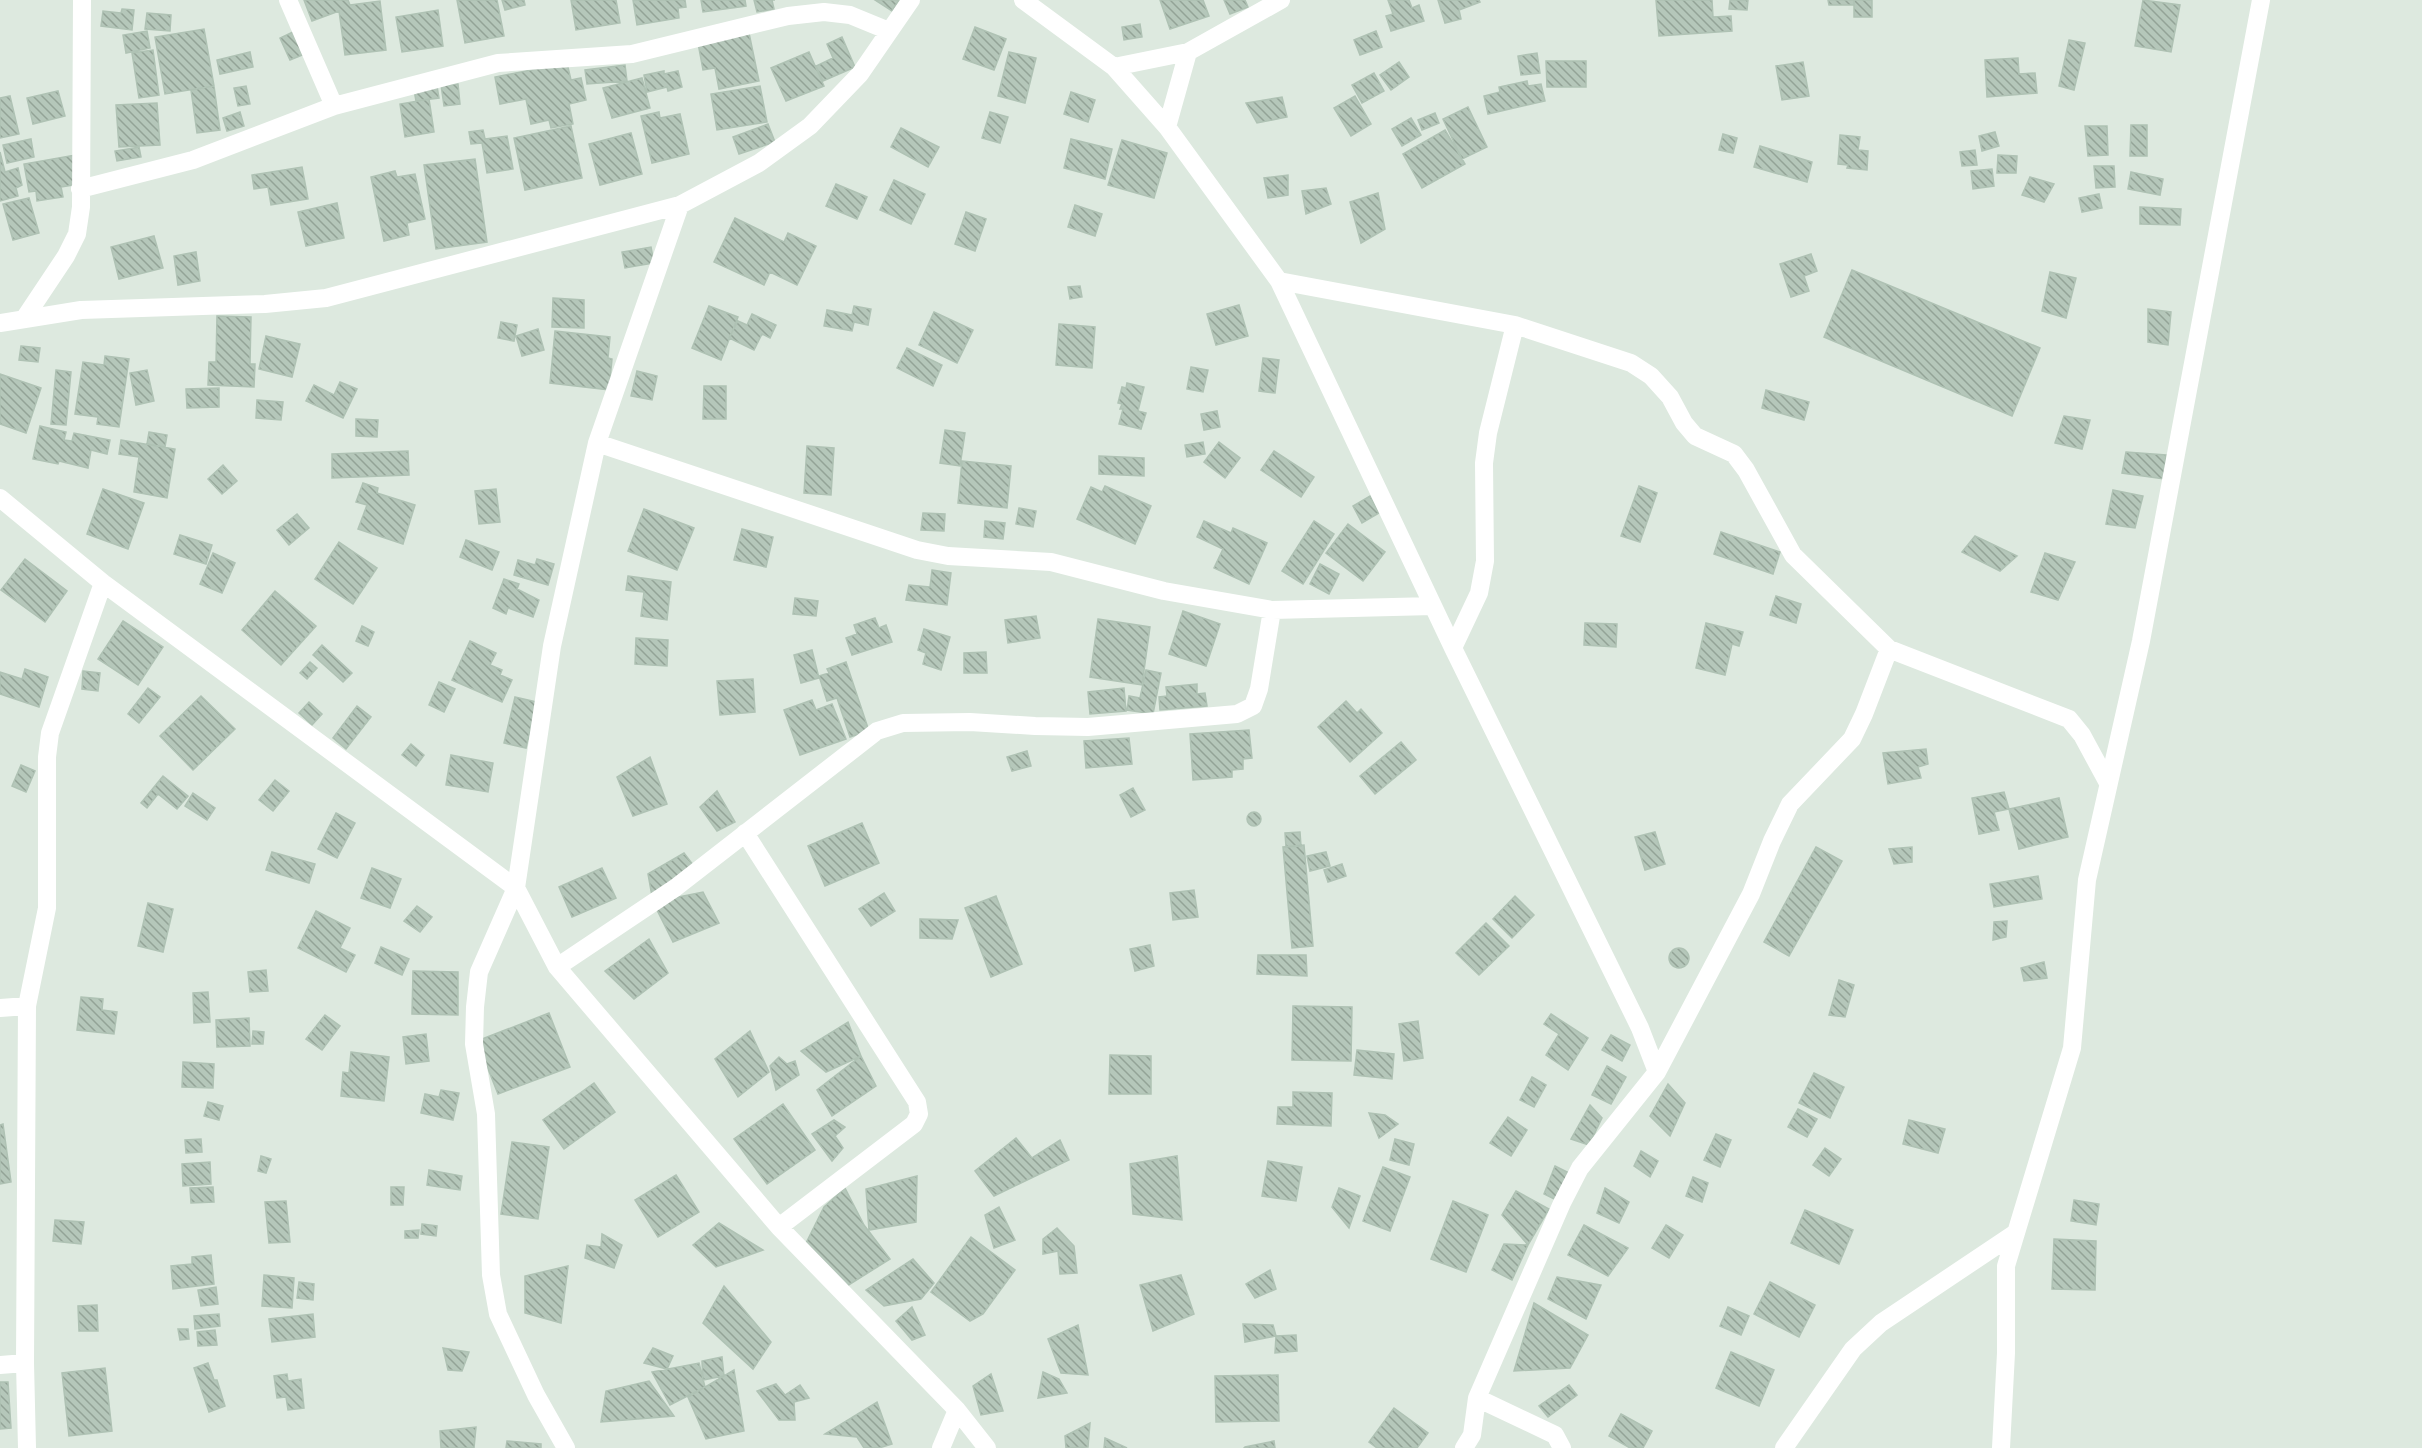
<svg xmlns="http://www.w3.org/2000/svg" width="2422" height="1448" font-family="'PT Sans',sans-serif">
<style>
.building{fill:url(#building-back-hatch);stroke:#afc2b4;stroke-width:1.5}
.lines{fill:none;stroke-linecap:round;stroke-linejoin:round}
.street{stroke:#fff;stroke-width:18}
</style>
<defs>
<pattern id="building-back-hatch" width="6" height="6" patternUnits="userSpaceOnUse" patternTransform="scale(1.5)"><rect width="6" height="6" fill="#b5c7ba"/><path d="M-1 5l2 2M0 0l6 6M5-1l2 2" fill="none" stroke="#93a397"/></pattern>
</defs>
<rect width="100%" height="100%" fill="#dde9df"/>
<path class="building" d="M304,0h44l2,5 30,-4 6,49 -41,5 -6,-44 -27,10z
M457,0h40l7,36 -39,7z
M502,0h22l1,5 -20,5z
M571,0h45l4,23 -44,7z
M633,0h52l1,7 -8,1 1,10 -42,7z
M701,0h44l1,6 -43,6z
M754,0h21h-3l2,9 -17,3z
M875,0h24l-7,11z
M1160,0h43l6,16 -39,13z
M1224,0h21l3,7 -18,7z
M1388,0h21l3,8 7,-3 5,16 -33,10 -5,-15 7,-2z
M1438,0h41l1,2 -21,8 2,9 -16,4z
M1656,0h56l1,17 18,-1 1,15 -73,5z
M1730,0h18l-1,10 -18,-1z
M1828,0h26v5h-25z
M1854,0h18v17h-18z
M2143,0l37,5 -9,47 -36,-6z
M122,9l12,1 -2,20 -31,-4 2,-15 18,2z
M438,10l5,36 -41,6 -6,-35z
M147,13l24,2 -1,16 -25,-2z
M1140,24l2,13 -18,3 -2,-13z
M975,27l31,12 -12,31 -31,-11z
M204,29l10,57 -49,8 -10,-57z
M297,30l10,23 -17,7 -10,-22z
M147,31l3,17 -24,5 -3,-18z
M1376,31l6,16 -22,8 -6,-15z
M749,33l10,48 -40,8 -4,-21 -12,2 -5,-27z
M842,37l13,30 -32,14 -7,-15 17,-8 -6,-14z
M2069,40l16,3 -11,47 -15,-4z
M153,50l6,45 -20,3 -7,-45z
M250,52l3,15 -33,7 -3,-14z
M809,52l15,34 -38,15 -15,-33z
M1009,52l27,6 -11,45 -27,-7z
M1537,53l3,20 -19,2 -3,-19z
M2018,58l1,16 16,-1 2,20 -50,4 -2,-37z
M1546,61h40v26h-39z
M1399,62l10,15 -18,13 -11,-15z
M1803,62l6,34 -27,4 -6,-34z
M567,63l4,17 10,-2 5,22 -17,4 4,20 -22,4 -2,-8 -18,4 -5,-25 -26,5 -5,-27z
M625,65l2,16 -40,3 -2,-14z
M664,71v3l14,-3 4,16 -14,4 -1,-4 -20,5 -3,-17z
M1374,73l10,18 -22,12 -10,-18z
M642,78l8,30 -38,10 -9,-30z
M1527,81l1,5 13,-2 4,17 -57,13 -4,-18 16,-4 -1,-5z
M458,84l2,20 -16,2 -3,-21z
M214,86l6,44 -23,3 -6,-43z
M246,86l4,18 -12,2 -4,-18z
M437,86l2,12 -23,3 -2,-11z
M760,86l7,36 -50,8 -6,-36z
M58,91l7,25 -32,8 -6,-26z
M1071,92l24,8 -7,22 -24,-8z
M10,96l9,38 -19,4v-40z
M1355,96l16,28 -20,12 -17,-28z
M1282,97l5,20 -30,6 -11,-20z
M429,99l5,33 -29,5 -5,-33z
M157,103l3,42 -41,2 -3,-42z
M1468,107l19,40 -25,12 -19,-40z
M240,112l4,14 -17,5 -4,-13z
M659,112l1,6 20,-4 9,40 -37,9 -11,-47z
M990,112l18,5 -8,26 -18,-5z
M1435,113l4,10 -17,7 -4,-10z
M1411,118l10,17 -19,11 -10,-17z
M768,124l7,18 -36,12 -6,-17z
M2131,125h16v31h-17z
M571,126l11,52 -57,12 -11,-52z
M2085,126h22l1,29 -20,1z
M901,128l38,19 -11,20 -37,-20z
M483,130l2,9 22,-3 6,33 -26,4 -5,-30 -11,1 -2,-12z
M1445,130l20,34 -43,24 -19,-34z
M1995,132l4,14 -17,5 -3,-15z
M631,133l11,41 -42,11 -11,-41z
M1723,134l14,4 -4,15 -14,-3z
M1840,135l20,2 -2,13 10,1 -1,19 -20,-2 1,-3 -10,-1z
M31,139l3,18 -27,6 -4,-18z
M1071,139l41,10 -7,30 -41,-11z
M1122,140l45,13 -13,45 -46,-13z
M1760,146l52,16 -5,20 -53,-15z
M139,147l2,10 -24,4 -2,-10z
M1975,150l2,15 -15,1 -2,-14z
M0,152l5,20 13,-4 4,17 -6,3 2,8 -18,5z
M75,155l5,29 -19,3 2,10 -26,4 -1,-10 -7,1 -5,-28z
M1998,155l19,1 -1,17h-19z
M475,159l12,83 -51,7 -12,-84z
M2094,166h20l1,21 -19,1z
M302,167l6,32 -37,6 -3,-18 -14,2 -2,-14z
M1992,169l2,17 -21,3 -2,-18z
M395,171l2,6 18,-3 10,45 -18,4 2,12 -25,6 -13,-64z
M2131,172l32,7 -3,16 -32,-6z
M1288,175v20l-20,3 -4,-20z
M2030,177l24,7 -10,18 -22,-7z
M894,180l31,14 -14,30 -31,-14z
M836,184l31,13 -10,22 -31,-13z
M1326,188l5,16 -25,10 -4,-23z
M1378,193l7,36 -24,14 -11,-41z
M2099,194l3,14 -20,4 -3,-14z
M29,198l10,35 -26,7 -10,-36z
M337,203l7,35 -38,8 -8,-34z
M1075,205l27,9 -7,22 -27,-9z
M2140,207l41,2 -1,16 -40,-1z
M966,212l20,7 -11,32 -20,-7z
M735,218l49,24 4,-9 28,13 -19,39 -27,-13 -6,13 -50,-23z
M154,236l9,32 -44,11 -8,-32z
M651,247l3,16 -29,5 -3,-16z
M196,252l4,29 -22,4 -4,-29z
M1811,254l6,17 -13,5 5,15 -18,6 -11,-33z
M1852,270l188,78 -28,68 -188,-79z
M2050,272l26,6 -10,40 -24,-7z
M1080,286l2,11 -12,2 -2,-12z
M553,298l31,2v28l-32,-1z
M1239,305l9,31 -32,9 -9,-31z
M709,306l29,11 -17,43 -29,-12z
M854,306l17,3 -3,16 -14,-3 -2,9 -28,-5 3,-16 25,5z
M2148,309l23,3 -3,33 -20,-3z
M934,312l39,18 -16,33 -38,-18z
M752,314l24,11 -6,13 -8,-4 -8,16 -25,-12 9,-17 9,4z
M217,316l34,1 -1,47h5l-1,23 -46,-2 1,-23h7z
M501,322l16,3 -3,16 -16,-3z
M1059,324l36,3 -3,41 -36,-3z
M538,329l6,21 -22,6 -6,-20z
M555,331l55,6 -2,21 4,1 -3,31 -59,-7z
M266,336l34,8 -8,33 -33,-8z
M21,346l19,2 -2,14 -19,-2z
M907,348l35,17 -9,21 -36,-18z
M105,356l24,3 -10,68 -22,-3 1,-7 -23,-3 8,-52 21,3z
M1263,358l16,2 -4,33 -16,-2z
M1191,367l17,3 -5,22 -16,-3z
M56,370l15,2 -5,53 -15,-1z
M147,370l7,31 -18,4 -6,-32z
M637,371l20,5 -5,24 -21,-4z
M0,374l41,14 -15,45 -26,-9z
M340,382l17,7 -14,29 -37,-17 8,-16 20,10z
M1127,383l17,4 -6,24 8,2 -5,16 -22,-5 4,-15h-3l2,-5 -4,-1 4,-16 4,1z
M704,386h22v33h-23z
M219,388v19l-32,1 -1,-19z
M1766,390l43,12 -5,18 -42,-12z
M257,400l26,2 -2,18 -25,-2z
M1217,411l3,16 -16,3 -3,-16z
M2064,416l26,4 -8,29 -27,-6z
M356,419l22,1 -1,17 -21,-1z
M40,426l26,6 -2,8 8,1 2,-8 36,7 -3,14 -16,-4 -3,18 -29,-7 -1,3 -25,-5z
M945,430l20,3 -5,33 -20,-3z
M149,432l18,3 -2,12 -18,-3z
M121,440l54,9 -8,49 -33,-6 5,-35 -20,-3z
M1203,442l2,12 -18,3 -2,-12z
M1219,442l21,16 -15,20 -21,-16z
M807,446l27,2 -3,47 -27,-2z
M408,451l1,24 -77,3v-24z
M1274,451l40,26 -13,20 -40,-27z
M2126,452l40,3 -2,24 -42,-6z
M1099,456l45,2v18l-45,-2z
M962,461l49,5 -4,42 -49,-5z
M223,465l14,16 -15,13 -14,-15z
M363,483l15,5 -1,5 38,12 -12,39 -45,-15 9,-24 -11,-3z
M1105,486l46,20 -16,38 -58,-25 14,-32 11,5z
M1639,486l18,7 -17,49 -19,-6z
M103,489l41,14 -16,46 -41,-15z
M496,489l4,33 -21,2 -4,-33z
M2113,490l30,6 -8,32 -29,-4z
M1370,496l9,17 -17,10 -9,-17z
M1019,508l17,3 -3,16 -17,-3z
M644,509l50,19 -17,42 -49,-19z
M923,513l22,1 -1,17 -23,-1z
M297,514l12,14 -20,17 -12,-15z
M985,521l20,2 -2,16 -19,-2z
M1204,521l27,12 2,-5 34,15 -18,41 -35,-16 9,-19 -26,-12z
M1314,521l20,13 -31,50 -21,-13z
M1348,524l37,28 -22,29 -37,-28z
M742,529l31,8 -7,30 -32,-7z
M1721,532l59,20 -7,22 -59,-20z
M180,535l32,10 -6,19 -32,-10z
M1975,536l42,20 -17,15 -38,-19z
M466,540l33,12 -7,18 -32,-13z
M339,542l38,26 -24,36 -38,-25z
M213,553l22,10 -13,30 -22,-9z
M2045,553l30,9 -17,38 -27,-8z
M25,559l42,32 -22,31 -44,-32z
M537,559l17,5 -6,21 -34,-10 4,-15 17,5z
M1320,564l19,10 -10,20 -19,-10z
M932,570l19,3 -4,32 -41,-5 3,-15 21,2z
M628,576l43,6 -4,38 -26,-4 3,-24 -18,-2z
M504,579l15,5 -2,5 22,11 -6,17 -25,-9 -2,6 -13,-6z
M275,591l41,35 -35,39 -39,-35z
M1776,596l25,8 -5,19 -26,-8z
M795,598l23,3 -2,15 -23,-2z
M1183,611l37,13 -14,42 -37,-12z
M1036,616l4,22 -32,5 -3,-23z
M875,618l4,10 7,-3 6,17 -40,13 -6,-17 11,-4 -3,-9z
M1098,619l52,8 -8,58 -52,-8z
M123,621l40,26 -25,38 -40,-26z
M1585,623l32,1 -1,23 -32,-2z
M1706,623l37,9 -4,14 -7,-2 -7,31 -29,-7z
M362,626l12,6 -6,14 -12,-5z
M924,629l26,8 -9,33 -18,-6 3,-11 -8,-3z
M636,638l32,2 -1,26 -32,-2z
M470,641l26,12 -6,12 12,5 -2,5 12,5 -10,22 -50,-22z
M322,645l30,28 -9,9 -30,-27z
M812,650l7,28 -18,5 -7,-28z
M986,652l1,21h-23v-20z
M310,662l7,6 -10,11 -7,-6z
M846,662l23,69 -19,6 -13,-39 -10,3 -8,-25 10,-3 -2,-4z
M25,669l23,8 -9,30 -39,-13v-22l22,7z
M1146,670l15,3 -8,41 -26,-4 2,-14 11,2z
M83,671l17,2 -2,18 -16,-2z
M753,679l2,33 -35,3 -3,-34z
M439,682l16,7 -11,23 -15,-7z
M1197,684v10l8,-1 2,13 -47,4 -1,-13 8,-1 -1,-9z
M148,688l12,9 -21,26 -11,-9z
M1124,688l2,23 -36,3 -2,-22z
M201,696l34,33 -42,41 -33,-34z
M515,697l22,5 -11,46 -22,-5z
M812,700l4,10 16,-6 14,35 -46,16 -16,-45z
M1346,701l11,12 4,-4 21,24 -32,29 -32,-35z
M309,702l13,12 -10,11 -13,-12z
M357,706l14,11 -25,32 -13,-11z
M1249,730l3,28 -9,1v10l-11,1v7l-39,3 -3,-46z
M1129,738l3,26 -46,4 -2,-27z
M1401,742l15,18 -41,34 -15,-18z
M411,744l13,11 -8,11 -14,-11z
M1926,749l2,15 -10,3 3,11 -33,6 -5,-31z
M1027,751l4,15 -19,5 -5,-14z
M451,755l42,8 -5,29 -42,-7z
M650,757l17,47 -34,12 -16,-39z
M21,765l14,6 -9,21 -14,-6z
M163,776l25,20 -11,13 -19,-15 -11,14 -6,-5z
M275,780l14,11 -16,20 -14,-11z
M1133,788l12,22 -14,7 -11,-22z
M717,791l18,31 -18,9 -17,-24z
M2004,792l5,17 -15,3 5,18 -20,4 -7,-36z
M193,793l22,15 -8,12 -22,-14z
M2059,798l9,39 -49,12 -10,-40z
M1247 819a7 7 0 1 1 14 0a7 7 0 1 1-14 0Z
M336,813l19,10 -18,35 -19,-9z
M862,823l17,40 -54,23 -17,-40z
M1300,832l1,14 -15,1 -1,-14z
M1655,832l10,32 -20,6 -10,-33z
M1304,845l9,101 -21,2 -9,-101z
M1816,847l26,14 -53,95 -25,-14z
M1912,847v15l-18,2 -5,-15z
M272,852l43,12 -6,19 -43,-13z
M1326,852l4,14 -20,5 -3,-15z
M684,853l13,17 -44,32 -5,-28z
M1342,864l4,12 -18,6 -4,-12z
M372,868l29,11 -11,29 -29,-10z
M602,868l14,30 -44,19 -13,-30z
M2038,876l4,23 -48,8 -4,-23z
M1194,890l4,27 -25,3 -3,-27z
M703,892l16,31 -46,19 -20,-40z
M884,893l11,18 -24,15 -12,-17z
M996,896l26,68 -31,13 -26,-69z
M1515,896l19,19 -22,23 -19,-19z
M148,903l25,6 -10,43 -25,-6z
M417,906l15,11 -12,15 -16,-11z
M316,911l34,17 -10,20 15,7 -9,17 -48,-24z
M920,919l38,1 -6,19 -32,-1z
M2007,921l-1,16 -13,3 1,-18z
M1486,923l23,23 -30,29 -23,-22z
M649,939l19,34 -34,26 -29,-28z
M1150,945l4,21 -19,5 -5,-22z
M381,947l28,12 -7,16 -27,-12z
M1669 958a10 10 0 1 1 20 0a10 10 0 1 1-20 0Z
M1258,955h48l1,21 -50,-2z
M2044,962l3,16 -23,3 -3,-13z
M266,970l2,21 -18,1 -2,-20z
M413,971l45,1v43l-46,-1z
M1839,980l15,5 -9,32 -16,-2z
M208,992l2,30 -16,1 -1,-30z
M81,997l22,2 -1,11 15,2 -3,22 -37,-4z
M1293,1006l59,1 -1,54 -59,-1z
M549,1013l21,54 -72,27 -21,-53z
M1551,1014l37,24 -20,32 -22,-15 13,-21 -15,-10z
M325,1015l15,11 -18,24 -16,-11z
M249,1018l1,28 -33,1 -1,-27z
M1418,1021l5,37 -19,3 -5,-37z
M848,1022l13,34 -35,16 -25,-21z
M253,1031l11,1 -1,12h-11z
M750,1031l19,41 -31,25 -23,-38z
M426,1034l3,27 -23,3 -3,-27z
M1611,1035l19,10 -8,16 -20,-11z
M1357,1050l37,4 -2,25 -38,-4z
M351,1052l38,5 -5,44 -43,-5 2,-24 6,1z
M1110,1055l41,1v38h-42z
M861,1056l15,30 -44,30 -15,-26z
M779,1057l8,7 8,-3 4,14 -23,15 -6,-24z
M183,1062l31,2 -1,24 -31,-1z
M1607,1066l19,11 -15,27 -19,-9z
M1814,1073l30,14 -14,31 -31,-15z
M1532,1077l14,8 -12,22 -14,-7z
M594,1083l21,29 -51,37 -21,-29z
M1668,1084l17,19 -15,33 -20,-20z
M441,1090l18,3 -6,27 -32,-7 4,-19 14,3z
M1293,1092l39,1 -1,33 -54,-2 1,-17h15z
M208,1102l15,4 -4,14 -15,-4z
M783,1104l32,46 -48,34 -33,-45z
M1590,1105l12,13 -13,27 -18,-6z
M1798,1109l19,10 -10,18 -19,-10z
M1369,1113l16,2 13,9 -19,14z
M1508,1117l19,13 -16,26 -21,-13z
M834,1120l11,7 -10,9 8,12 -11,13 -20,-27z
M1909,1120l36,9 -7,24 -35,-9z
M3,1124l8,58 -11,2v-59z
M1716,1134l15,6 -11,27 -16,-7z
M1016,1138l16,20 28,-18 9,20 -75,36 -19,-25z
M201,1139l1,13 -16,1 -1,-13z
M1395,1139l19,5 -5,21 -19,-5z
M512,1142l37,5 -11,72 -37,-5z
M1825,1148l16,11 -12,17 -16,-11z
M1641,1151l17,10 -8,16 -16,-11z
M261,1156l10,3 -5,14 -8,-2z
M1177,1156l5,64 -49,-6 -3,-50z
M1268,1161l34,6 -6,34 -34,-5z
M210,1162l1,22 -28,2 -1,-22z
M1555,1166l14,7 -7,30 -18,-9z
M1383,1167l27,10 -20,54 -27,-10z
M429,1170l33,6 -2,14 -33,-5z
M676,1175l23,37 -41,25 -23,-37z
M917,1176l-1,46 -47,8 -3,-41z
M1693,1177l15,6 -6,19 -16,-6z
M213,1187l1,15 -23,1 -1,-15z
M391,1187h13l-1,18h-12z
M845,1188l19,37 26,34 -43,27 -41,-43 18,-36z
M1339,1188l21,8 -11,32 -17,-21z
M1605,1188l24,14 -10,21 -22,-10z
M1516,1191l33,18 -21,36 -26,-30z
M2074,1200l25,4 -3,21 -25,-4z
M286,1201l4,41 -21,1 -4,-41z
M1453,1201l35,14 -22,57 -35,-13z
M999,1207l16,33 -21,8 -9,-33z
M1805,1210l48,20 -14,34 -48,-21z
M55,1220l29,2 -3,22 -28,-3z
M719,1223l44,27 -47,17 -23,-22z
M422,1224l15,2 -1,10 -15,-2z
M1584,1225l44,23 -20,28 -40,-21z
M1666,1225l17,10 -14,23 -17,-10z
M1057,1228l17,18 3,27 -17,1 -2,-23 -15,3v-15z
M419,1230l-1,8h-13v-7z
M602,1234l20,11 -8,23 -29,-10 2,-13 14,2z
M971,1237l44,33 -32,44 -13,7 -39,-29z
M2054,1239l42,2 -1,49 -43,-1z
M1504,1244l24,1 -16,35 -20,-10z
M211,1255l3,29 -41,5 -2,-23 21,-2v-7z
M913,1259l21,24 -13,16 -37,7 -18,-16z
M568,1266l-7,57 -36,-10v-37z
M1270,1270l6,19 -21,9 -9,-14z
M264,1275l30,3 -2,30 -30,-2z
M1181,1275l13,39 -41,17 -13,-46z
M1557,1277l44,8 -15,34 -38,-20z
M299,1282l15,2 -1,16 -16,-2z
M1770,1282l45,23 -16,32 -45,-23z
M724,1286l47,56 -18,27 -50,-46z
M216,1287l2,17 -17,2 -3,-16z
M1534,1303l54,32 -18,33 -56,3z
M97,1305l1,26h-19l-1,-25z
M912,1307l13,28 -13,5 -16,-19z
M1728,1307l21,9 -8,19 -21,-9z
M219,1314l1,12 -25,3 -1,-13z
M313,1314l2,23 -43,5 -3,-23z
M1243,1324l30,1 3,11 -31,6z
M1078,1325l10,50 -27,-2 -13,-34z
M178,1329h10l1,10 -9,1z
M215,1330l2,15 -19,1 -1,-14z
M1296,1335l1,16 -22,2 1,-17z
M443,1348l26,4 -7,19 -14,-1z
M653,1348l20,8 -6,13 -23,-6z
M1731,1352l43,18 -15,36 -43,-18z
M722,1357l2,19 -21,4 -1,-19z
M208,1363l6,17h3l8,26 -16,6 -15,-44z
M699,1363l6,24 -35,18 -18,-33z
M105,1368l7,63 -43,5 -7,-63z
M734,1370l10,61 -38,8 -18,-42z
M1043,1372l16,7 8,14 -29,5z
M287,1374l1,7 13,-2 3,29 -16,2 -2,-13 -9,1 -3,-22z
M991,1374l12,37 -22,4 -8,-29z
M1278,1375l1,46 -63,1 -1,-46z
M649,1381l25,35 -73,6 5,-31z
M0,1382h8l3,46 -11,1z
M776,1384l9,11 15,-10 9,13 -15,4 1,18h-16l-22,-29z
M1569,1385l8,10 -29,22 -9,-11z
M877,1402l15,42 -13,4h-15l-7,-11 -32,-3z
M1394,1408l34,25 -11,15h-40l-8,-6z
M1621,1414l31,17 -9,17h-13l-21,-12z
M1090,1423l-2,24 -22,1 -1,-12z
M476,1427l-2,21h-33l-1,-17z
M1105,1438l22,10h-23z
M507,1441l34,3v4h-35z
M1274,1441l1,7h-31l1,-1z"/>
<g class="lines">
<path class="street" d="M288,0l46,106
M1023,0l91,67 53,60 112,154 174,367 187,380 17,44
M1114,67l74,-15 93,-52
M1167,127l21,-75
M80,189l113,-29 141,-54 164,-43 134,-9 156,-38 36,-4 26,3 39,16
M1279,281l236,44 116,38 20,13 19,21 14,26 11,13 39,18 12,16 47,85 96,94 180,70 13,16 26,48
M24,319l42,-63 11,-22 4,-27 1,-207
M0,323l81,-13 184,-6 61,-6 354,-93 79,-42 51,-37 50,-52 51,-74
M597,443l320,107 31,6 103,6 113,29 108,19 161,-4
M0,498l103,85 413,305 41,79 222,260 178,183 30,38
M1453,648l26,-55 6,-32 -1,-98 4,-30 27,-108
M745,833l172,269 2,12 -5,10 -135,103
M557,967l118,-79 202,-157 26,-8 67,-1 65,4 53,1 149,-13 16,-8 6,-17 13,-79
M0,1008l27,-2
M0,1365l25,-2
M1477,1398l78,37 7,13
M27,1448l-2,-85 2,-357 20,-98v-151l3,-24 53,-150
M566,1448l-30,-53 -38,-81 -7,-39 -5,-161 -12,-70 1,-37 4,-35 37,-84 36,-242 45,-203 83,-238
M941,1448l16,-38
M1464,1448l8,-13 5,-37 85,-195 18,-35 77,-96 94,-178 21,-53 18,-37 62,-65 12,-25 25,-65
M1784,1448l69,-99 28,-26 133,-89
M2001,1448l5,-95v-87l66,-218 15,-168 54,-239 120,-641"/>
</g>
</svg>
